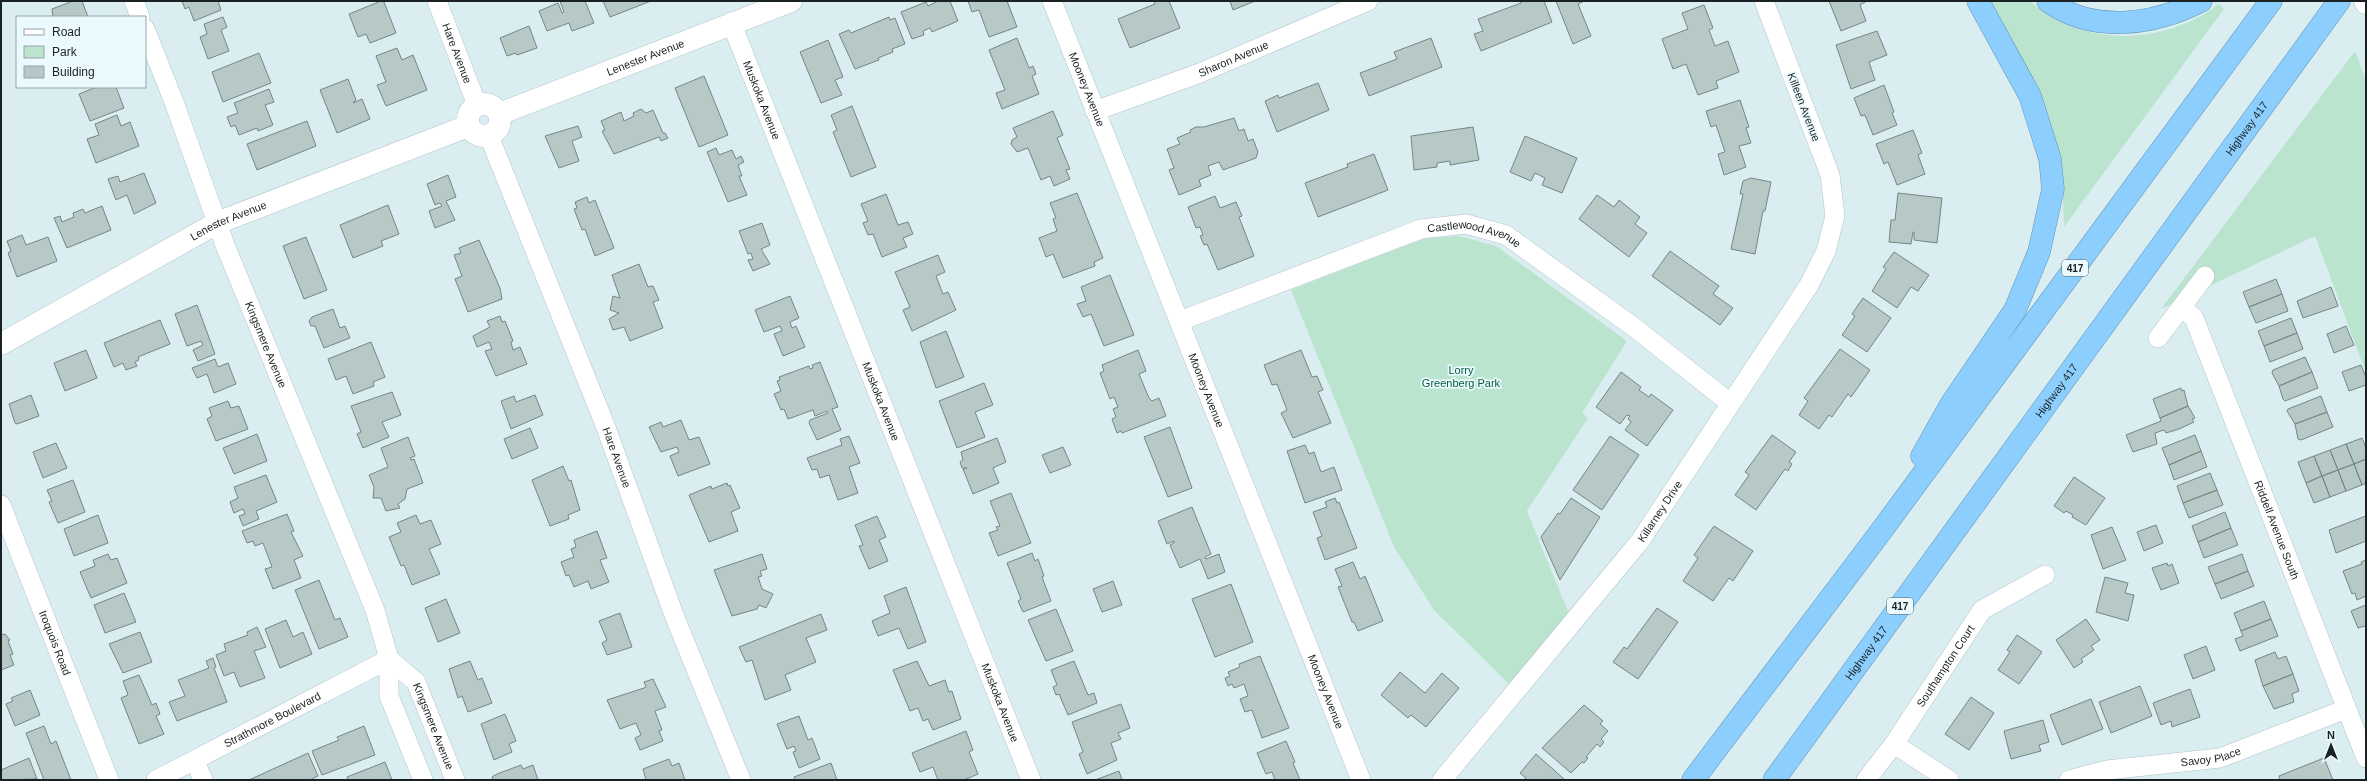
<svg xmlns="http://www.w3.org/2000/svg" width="2367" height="781" font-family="Helvetica,sans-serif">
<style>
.green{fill:#bbe4cf}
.building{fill:#b6c9c7;stroke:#748785}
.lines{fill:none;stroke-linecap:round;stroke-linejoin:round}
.street-casing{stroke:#b1c4c9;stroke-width:20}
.secondary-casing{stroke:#b1c4c9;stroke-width:23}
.highway-casing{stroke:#6492b1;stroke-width:23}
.street{stroke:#fff;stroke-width:19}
.secondary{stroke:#fff;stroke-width:22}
.highway{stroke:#8ccffe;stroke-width:22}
.labels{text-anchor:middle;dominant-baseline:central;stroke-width:3.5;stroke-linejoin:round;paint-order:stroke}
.shield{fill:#ebfafe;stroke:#596265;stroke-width:1}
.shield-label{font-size:10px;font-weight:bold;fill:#1a2123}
.street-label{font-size:11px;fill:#1a2123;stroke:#ebfafe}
.park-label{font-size:11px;fill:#075b3f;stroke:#ebfafe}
</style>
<rect width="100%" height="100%" fill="#daeef2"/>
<path class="green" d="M1989,1h41c51,47 134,45 189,3l5,5 -160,218 -2,-63 -11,-39z
M2355,51l11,29v293l-51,-137 -154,73z
M1459,236l37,10 131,95 -45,72 6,5 -61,93 42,103 -60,70 -75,-74 -40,-63 -103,-257 132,-51z"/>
<path class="building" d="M73,1h9l6,16h-35l-1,-8z
M182,1h36l3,9 -27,11 -5,-14 -4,2z
M381,1l3,1 12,31 -26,10 -4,-9 -8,3 -9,-23z
M560,1h25l9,22 -22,8 -3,-8 -22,8 -8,-20 19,-8 4,10 2,-1z
M603,1h48l-41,16z
M938,1h12l8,20 -26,11 -2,-4 -7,3 1,4 -12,4 -11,-27 25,-10 2,4z
M968,1h39l10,26 -28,10 -10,-27 -7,2z
M1154,1h15l11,27 -50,20 -12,-29 37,-15z
M1230,1h25l-22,9z
M1520,1h24l8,21 -71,29 -7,-17 9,-3 -5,-12 43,-16z
M1556,1h28l-6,3 13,32 -18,8z
M1829,1h38l-7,4 6,16 -25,10z
M1704,5l9,23 -4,2 6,16 13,-5 11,31 -23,9 2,7 -20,7 -12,-31 -13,5 -11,-30 26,-10 -6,-16z
M223,17l4,10 -6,3 8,21 -21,8 -8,-22 7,-3 -3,-10z
M889,17l1,3 5,-2 10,26 -13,5 1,3 -15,6 1,2 -24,9 -16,-35 10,-4 2,3z
M529,26l8,22 -20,7 -1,-2 -9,3 -7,-18z
M1877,31l10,24 -18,7 6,18 -24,9 -15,-44z
M1017,38l12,30 4,-2 3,8 -4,2 7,18 -37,15 -6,-16 9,-3 -16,-40z
M1431,38l11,29 -73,29 -9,-23 37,-14 -3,-7z
M828,40l15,37 -8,3 7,15 -21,8 -21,-51z
M397,48l5,12 11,-5 14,35 -41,16 -9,-21 9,-3 -10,-26z
M259,53l12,30 -48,19 -11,-30z
M704,76l24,59 -29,12 -24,-59z
M348,79l8,21 -3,3 9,-4 8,20 -33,14 -17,-43z
M1318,83l11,27 -52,22 -12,-31 13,-6 1,3z
M1884,85l10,27 -2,1 5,12 -24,10 -8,-20 -4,1 -7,-18z
M97,87h19l8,21 -34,13 -11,-27z
M269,89l5,13 -9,3 8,20 -15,6 -1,-3 -18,7 -4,-10 -4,2 -4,-10 11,-4 -4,-10z
M1740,100l9,27 -3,1 5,15 -12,3 7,21 -22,8 -6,-21 7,-2 -9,-27 -5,2 -5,-16z
M852,106l24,61 -25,10 -18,-45 4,-2 -6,-15z
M641,109l5,4 7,-3 10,23h2l3,5 -7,3 -2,-4 -45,17 -12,-23 3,-1 -4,-9 20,-9 3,9 10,-5 -1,-3z
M1053,111l10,24 -6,3 13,31 -4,1 4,9 -16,7 -4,-10 -9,4 -13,-32 -11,4 -6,-8 1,-4 5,-3 -4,-9z
M117,115l4,11 9,-4 9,24 -43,17 -9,-24 12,-4 -4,-11z
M1234,118l5,13 5,-2 4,12 5,-2 5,13 -2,6 -33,12 -4,-8 -11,4 3,9 -12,5 2,6 -22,9 -10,-25 5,-2 -7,-19 13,-5 -3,-6 14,-6 -1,-2 6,-3h8z
M307,121l9,25 -59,24 -10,-26z
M578,126l4,11 -10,4 7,20 -20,7 -14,-32z
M1473,127l6,33 -29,5v-4l-13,2v4l-23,3 -3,-34z
M1913,130l9,23 -4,2 7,19 -28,11 -9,-23 -4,2 -8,-20z
M1525,136l52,22 -15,35 -20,-8 3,-7 -10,-5 -4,8 -21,-9z
M716,148l3,7 13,-5 4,9 5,-3 3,6 -6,3 4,11h-3l8,19 -19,7 -21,-50z
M1374,154l14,36 -70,27 -13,-34 43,-16 -1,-3z
M144,173l12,30 -22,11 -7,-19 -11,5 -8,-21 10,-3 2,6 3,-1z
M448,175l8,22 -10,4 9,19 -20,8 -6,-17 13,-5 -2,-3 -5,2 -8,-21z
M1751,178l20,4 -6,29h-2l-8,43 -24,-5 12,-55h-3l3,-13z
M1077,193l26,65 -9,4 1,4 -32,12 -10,-24 -7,3 -7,-19 18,-7 -4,-12 3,-1 -6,-15z
M1898,193l44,5 -5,45 -23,-3v-8h-1l-2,12 -22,-2 2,-22h4z
M886,194l12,31 10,-3 5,12 -10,4 4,9 -25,10 -9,-23 -5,1 -5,-12 5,-2 -7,-17z
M1597,195l17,12 5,-7 21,17 -5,7 12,9 -18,24 -50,-38z
M1215,196l5,12 16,-6 6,14 -3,1 15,39 -36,14 -11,-26 -3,1 -4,-9 3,-1 -3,-8 -4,1 -8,-21z
M587,197l2,6 6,-3 19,48 -19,8 -10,-27 -3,1 -8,-21 3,-1 -2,-6z
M388,205l11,29 -18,7 2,5 -30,12 -13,-33z
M102,206l9,24 -44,18 -13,-30 6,-2 2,6 12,-5 -1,-4 10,-4 2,4z
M762,223l8,22 -9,4 9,15 -17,7 -5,-11 5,-1 -2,-6 -3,1 -9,-23z
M22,235l4,10 22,-8 9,24 -40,16 -9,-24 3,-2 -4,-10z
M306,237l21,53 -23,9 -21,-53z
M479,240l21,48 2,11 -34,13 -13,-33 7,-3 -8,-21 7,-2 -2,-5z
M1670,251l49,35 -6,8 20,14 -13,17 -68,-49z
M1894,252l35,23 -11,16 -7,-4 -14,21 -25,-17 14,-22 -3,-2z
M938,255l7,17 -9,4 7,18 5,-2 8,18 -44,21 -9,-21 7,-3 -15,-35z
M639,264l9,23 5,-1 6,14 -6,2 10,26 -33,13 -6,-14 -11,3 -4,-11 10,-6 -9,-3 3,-14 7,2 -8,-23z
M1110,275l24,60 -30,11 -13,-32 -8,3 -6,-13 9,-3 -5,-14z
M2276,279l6,15 -33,13 -6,-15z
M2331,287l7,19 -35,12 -6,-17z
M2282,294l6,17 -32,12 -7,-16z
M790,296l9,22 -9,4 2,6 4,-2 9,21 -22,9 -9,-22 8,-3 -2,-5 -16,6 -9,-22z
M1863,298l28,20 -24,34 -25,-17 13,-19 -3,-2z
M197,305l18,49 -17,7 -5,-11 10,-5 -2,-4 -14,5 -12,-32z
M333,309l7,19 5,-2 5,12 -26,10 -9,-22h-4l-2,-5 3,-4z
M500,316l2,6 3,-1 8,20 -2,1 2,8 7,-3 7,17 -31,12 -11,-25 7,-2 -3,-7 -12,5 -4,-11 17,-9 -3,-6z
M2291,318l6,15 -33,13 -6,-15z
M160,320l10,24 -32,13 1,3 -4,2 2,4 -11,4 -3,-7 -9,4 -10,-24z
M2346,326l8,19 -20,8 -7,-19z
M946,331l18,46 -28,11 -16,-46z
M2297,333l6,16 -33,13 -6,-16z
M371,342l14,35 -12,5 1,4 -21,8 -7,-18 -10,4 -8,-21z
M1840,349l30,21 -19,27 -3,-3 -16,23 -3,-2 -10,14 -20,-14 9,-14 -4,-3z
M86,350l11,28 -32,13 -11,-28z
M1138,350l8,21 -7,3 10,24 3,3 7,-3 7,18 -44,17 -1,-2 -4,2 -5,-14 4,-2 -3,-8 5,-2 -4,-10 -4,2 -10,-26 4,-2 -2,-6z
M1301,350l11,27 5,-1 6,14 -5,2 13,31 -38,15 -12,-25 6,-3 -10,-26 -5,1 -8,-20z
M2305,357l7,15 -33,14 -7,-13 1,-3z
M215,359l3,8 10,-4 8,21 -22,9 -7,-19 -10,4 -5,-10z
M820,362l18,45 -6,2 9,21 -24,10 -8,-17 1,-3 18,-7 -1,-2 -12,5 -2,-6 -25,9 -4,-10 -3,1 -7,-16 7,-3 -4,-10 3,-1 -1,-3 30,-11 1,3 3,-1 -1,-3z
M2361,365l5,12v8l-17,6 -7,-19z
M1621,372l20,15 -2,3 10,7 2,-3 22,16 -26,36 -22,-16 6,-8 -3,-3 2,-3 -3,-1 -7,9 -24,-17z
M2312,372l6,16 -33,13 -2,-2 -4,-13z
M984,383l9,22 -18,7 10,25 -28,11 -18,-47z
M2181,388l1,3 2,-1 4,16 -28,12 -7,-19z
M392,392l9,23 -19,7 7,15 -26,11 -6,-14 4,-2 -10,-26z
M31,395l8,21 -22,8 -2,-1 -6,-19z
M535,395l8,20 -32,14 -10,-28 13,-5 2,6z
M2321,396l6,16 -32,12 -8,-13 1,-2z
M228,401l3,7 8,-2 9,23 -32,12 -9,-22 5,-3 -3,-8z
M2188,406l7,12 -3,1 2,3 -15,7 -13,4 -2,-3 -9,3 2,11 -24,8 -7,-17 35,-14 -1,-3z
M2327,412l6,15 -32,13 -3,-1 -3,-15z
M681,420l8,20 10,-3 11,27 -32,12 -8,-20 9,-4 -2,-5 -16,5 -12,-25 12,-5 2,5z
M1170,427l22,61 -24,9 -24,-60z
M530,428l8,20 -26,11 -8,-20z
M257,434l10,27 -33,13 -11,-26z
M1772,435l24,17 -7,10 3,2 -4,7 -3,-2 -29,41 -21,-15 14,-20 -4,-3z
M2195,435l6,16 -32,14 -7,-17z
M849,436l11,27 -11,4 9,26 -20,7 -9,-25 -9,3 -3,-9 -5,1 -5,-12 35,-13 -2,-6z
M1610,436l29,19 -37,55 -29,-20z
M408,437l7,19 -5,2 1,2 3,-1 9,24 -16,6 -2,10 -7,5 2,4 -14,3 -5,-13h-8l1,-11 -5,-12 19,-8 -7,-19z
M997,438l9,24 -13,6 6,15 -26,11 -10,-25 4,-1h-5l-2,-6 3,-2 -2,-8z
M2362,438l4,10v11l-12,5 -8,-20z
M56,443l11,25 -24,10 -10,-26z
M2346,444l8,20 -16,6 -8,-20z
M1305,445l4,9 5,-2 7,20 13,-5 8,23 -37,13 -18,-52z
M1063,447l8,18 -21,8 -8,-18z
M2330,450l8,20 -16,6 -8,-20z
M2201,451l6,16 -33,13 -5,-15z
M2314,456l8,20 -16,7 -8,-21z
M2366,459v24l-4,2 -8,-21z
M2354,464l8,21 -16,6 -8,-21z
M563,466l6,15 2,-1 9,30 -12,5 1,4 -19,7 -18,-46z
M2338,470l8,21 -16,6 -8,-21z
M2210,473l7,17 -34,13 -6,-17z
M266,475l11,27 -21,9 3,8 -16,7 -4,-10 6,-2 -2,-5 -9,4 -4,-11 8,-4 -4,-11z
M2322,476l8,21 -16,6 -8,-20z
M2074,477l31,21 -19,27 -14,-8 1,-2 -7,-4 -2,2 -10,-7z
M73,480l12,32 -27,11 -9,-21 3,-1 -5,-11z
M727,483l1,3 2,-1 10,23 -9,4 7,19 -29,11 -20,-47 22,-9 1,3z
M2217,490l6,15 -34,13 -6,-15z
M1011,493l20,50 -33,13 -9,-23 9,-3 -2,-3 4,-1 -10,-25z
M1335,498l2,5 2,-1 18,46 -32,12 -8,-22 5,-2 -9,-24 14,-5 -2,-5z
M1571,498l29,19 -40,63 -19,-43 17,-24 2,1z
M1192,507l19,47 -6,3 1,2 13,-5 6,18 -17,7 -8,-20 -20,9 -10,-23 4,-2v-2l-7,3 -9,-23z
M2225,512l6,16 -33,14 -6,-16z
M287,514l7,17 -3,1 12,24 -9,4 7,18 -28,11 -8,-20 7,-2 -9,-24 -8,3 -2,-5 -6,2 -5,-12z
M98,515l10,28 -34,13 -10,-27z
M416,515l4,9 11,-4 10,24 -12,5 11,25 -28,11 -8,-20 -3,1 -12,-29 12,-5 -4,-9z
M877,516l9,21 -7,3 9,21 -19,8 -10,-23 4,-1 -8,-20z
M2366,516v25l-30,12 -7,-23z
M2156,525l7,18 -19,8 -7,-19z
M1714,526l39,25 -20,30 -4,-3 -16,23 -30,-20 15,-23 -4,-3z
M2112,527l14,33 -23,9 -12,-34z
M2231,528l7,17 -34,13 -6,-16z
M597,531l10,27 -7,2 9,22 -18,7 -3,-8 -14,6 -5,-12 -3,1 -5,-14 13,-5 -3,-8 5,-2 -2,-7z
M1032,553l3,8 3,-2 6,17 -2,1 9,24 -28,11 -5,-11 3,-2 -14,-36z
M108,554l3,6 6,-2 10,25 -36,15 -11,-26 15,-6 -2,-6z
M762,554l5,15 -7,2 2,5 -4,1 4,12 11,5 -7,14 -7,-3 -2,4 -25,7 -18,-46z
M2242,554l6,17 -33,13 -7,-17z
M2366,560v36l-9,4 -2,-7 -3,1 -9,-23 19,-7 -1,-2z
M1353,562l7,17 5,-3 18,45 -25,10 -4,-9h-2l-14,-35 4,-1 -7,-17z
M2167,563l1,3 4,-2 7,19 -18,7 -9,-22z
M2248,571l6,15 -33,13 -6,-15z
M2105,577l23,6 -3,10 9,2 -6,26 -32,-9z
M319,580l16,40 5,-2 8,19 -29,12 -24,-59z
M1113,581l9,24 -20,7 -9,-23z
M1231,584l22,58 -38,15 -23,-58z
M906,587l20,55 -18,7 -9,-21 -21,8 -6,-15 18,-8 -6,-17z
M124,593l12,29 -31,11 -11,-28z
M446,599l14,34 -22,9 -13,-34z
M2264,601l7,18 -30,12 -7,-18z
M2366,605v22l-1,-1 -7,2 -7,-17z
M1657,608l21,14 -40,57 -25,-17 11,-15 3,2z
M1056,609l17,42 -27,10 -18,-41z
M620,613l12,34 -25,8 -5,-12 5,-3 -8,-19z
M821,614l6,16 -21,8 10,24 -31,13 6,15 -26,10 -13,-40 -6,2 -7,-15z
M2086,619l14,21 -9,6 3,4 -13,9 2,3 -9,6 -18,-28z
M2271,619l7,17 -38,15 -5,-12 8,-3 -2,-5z
M286,620l7,17 10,-5 9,22 -32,14 -15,-39z
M257,627l9,20 -12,4 11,27 -25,9 -6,-15 -10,4 -8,-21 10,-4 -2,-7 24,-9 -1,-3z
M140,632l12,30 -29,11 -14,-29z
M5,634l5,6 -2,1 5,13 -3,1 4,10 -13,5v-35z
M2017,635l25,17 -23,32 -21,-14 12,-18 -3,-2z
M2206,646l9,24 -22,9 -9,-24z
M2275,652l3,7 8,-3 7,18 -30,12 -8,-26z
M1260,656l29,72 -27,10 -10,-28 -7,2 -5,-13 8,-3 -4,-12 -10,4 -2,-4 -4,2 -3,-8 5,-2 -2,-4 12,-5 -1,-3z
M213,658l3,9 -2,1 13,34 -50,19 -8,-19 16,-6 -7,-16 31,-12 -3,-7z
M470,661l8,19 4,-2 10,25 -24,9 -6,-16 -4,2 -9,-29z
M917,661l12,25 16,-6 4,12 3,-1 9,28 -28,11 -5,-11 -5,2 -5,-13 -8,3 -17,-41z
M1074,661l14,34 6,-2 3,10 -29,12 -9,-21 -3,1 -3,-8 4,-2 -6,-15z
M1400,672l25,21 17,-20 17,15 -33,39 -15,-12 -3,3 -27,-23z
M2293,674l6,17 -7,3 2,8 -20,7 -11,-23z
M139,675l13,30 4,-2 4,11 -4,2 8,18 -25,10 -18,-46 7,-3 -5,-14z
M653,679l13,28 -11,4 7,19 -3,1 4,10 -23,9 -5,-12 6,-3 -5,-12 -16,6 -13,-29 37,-12 2,-1 -2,-5z
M2140,686l12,30 -41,17 -12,-31z
M2190,689l10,28 -28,10 -1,-6 -10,4 -8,-22z
M30,690l10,25 -25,11 -9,-22 7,-3 -2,-3z
M1971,697l23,16 -25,37 -24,-16z
M2091,699l12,30 -41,16 -12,-30z
M1121,704l9,24 -12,5 3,6 -10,4 6,17 -30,14 -8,-20 4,-2 -11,-30z
M1584,705l19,16 -3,3 8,7 -7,8 3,3 -4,5 -3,-3 -11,13 2,1 -4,5 -2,-1 -11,11 -29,-25z
M505,714l11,27 -7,3 3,8 -18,8 -13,-36z
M799,716l9,24 4,-2 8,21 -21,9 -6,-16 3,-1 -2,-5 -7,3 -10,-25z
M2043,720l6,22 -10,3 2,6 -30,8 -7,-28z
M44,726l7,18 5,-3 15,39h-27l-18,-47z
M364,726l11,29 -53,20 -10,-24 27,-11 -2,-3z
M966,731l7,19 -4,2 9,22 -14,6h-26l-5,-13 -13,5 -8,-19z
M1286,741l9,21 -2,1 7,17h-25l-3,-8 -6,2 -9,-21z
M308,753l10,23 -8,4h-61z
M1536,754l28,25 -1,1h-39l2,-2 -6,-5z
M29,758l8,21 -36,1v-10z
M2324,758l9,22h-53l-1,-4z
M669,759l3,7 7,-3 6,17h-39l-3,-11z
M385,762l7,18h-44l-1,-3z
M831,763l6,17h-42l-1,-3z
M521,765l2,4 10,-4 5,15h-45l-1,-3 5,-3z
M1119,771l3,9h-27z"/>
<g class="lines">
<defs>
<g id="street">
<path d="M134,1l6,16"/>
<path id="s1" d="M437,1l40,104"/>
<path id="s2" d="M1052,1l309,779"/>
<path id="s3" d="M731,22l300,758"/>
<path id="s4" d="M145,29l29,73 51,143 150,365 14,49v37l34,84"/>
<path id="s5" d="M1095,111l105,-38 168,-72"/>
<path id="s6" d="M489,136l116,289 69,190 67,165"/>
<path id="s7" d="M2182,307l12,11 172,440"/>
<path id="s8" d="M1180,321l241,-92 45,-5 40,11 129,93 95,75"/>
<path d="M2158,338l47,-62"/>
<path id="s9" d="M1,505l108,275"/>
<path id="s10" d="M389,659l27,23 39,98"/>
<path d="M1894,744l55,36"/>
<path d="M195,761l8,19"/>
<path id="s11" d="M156,780l233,-121"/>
<path id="s12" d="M1442,780l198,-239 169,-256 17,-34 9,-35 -5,-41 -66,-174"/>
<path id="s13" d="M1866,780l28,-36 88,-134 63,-35"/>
<path id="s14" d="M2069,780l38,-10 113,-12 126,-49"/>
</g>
<g id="secondary">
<path d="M2365,1l1,2"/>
<circle cx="484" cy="120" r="16"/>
<path id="s15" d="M499,114l292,-113"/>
<path id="s16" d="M1,344l216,-121 251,-97"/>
</g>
<g id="highway">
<path d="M2048,1c45,33 106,24 153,0"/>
<path d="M1922,456l28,-50 65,-96 24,-58 14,-63 -3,-30 -20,-63 -52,-95"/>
<path d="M1693,780l186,-246 392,-533"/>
<path id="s17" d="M1774,780l565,-779"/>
</g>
</defs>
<use href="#street" class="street-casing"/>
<use href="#secondary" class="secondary-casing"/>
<use href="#highway" class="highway-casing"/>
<use href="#street" class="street"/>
<use href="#secondary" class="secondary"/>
<use href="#highway" class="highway"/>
</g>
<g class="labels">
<g class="shield">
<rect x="2062" y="260" width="26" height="16" rx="3"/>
<rect x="1887" y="598" width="26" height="16" rx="3"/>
</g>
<g class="shield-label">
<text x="2075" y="268">417</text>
<text x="1900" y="606">417</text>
</g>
<g class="street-label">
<text stroke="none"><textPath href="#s1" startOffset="56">Hare Avenue</textPath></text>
<text stroke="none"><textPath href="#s15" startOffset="157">Lenester Avenue</textPath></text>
<text stroke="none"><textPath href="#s5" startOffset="148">Sharon Avenue</textPath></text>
<text stroke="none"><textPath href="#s2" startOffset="95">Mooney Avenue</textPath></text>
<text stroke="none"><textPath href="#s3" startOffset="84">Muskoka Avenue</textPath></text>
<text transform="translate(1804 107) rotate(69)">Killeen Avenue</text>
<text stroke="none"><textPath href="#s17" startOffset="805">Highway 417</textPath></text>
<text stroke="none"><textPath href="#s16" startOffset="259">Lenester Avenue</textPath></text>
<text stroke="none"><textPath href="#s8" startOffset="313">Castlewood Avenue</textPath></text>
<text stroke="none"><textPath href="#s4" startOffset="338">Kingsmere Avenue</textPath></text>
<text stroke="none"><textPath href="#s2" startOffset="419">Mooney Avenue</textPath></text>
<text stroke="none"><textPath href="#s17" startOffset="481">Highway 417</textPath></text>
<text stroke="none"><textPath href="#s3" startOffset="408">Muskoka Avenue</textPath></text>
<text stroke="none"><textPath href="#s6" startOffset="346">Hare Avenue</textPath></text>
<text stroke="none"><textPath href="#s12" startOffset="346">Killarney Drive</textPath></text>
<text stroke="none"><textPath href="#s7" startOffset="244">Riddell Avenue South</textPath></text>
<text stroke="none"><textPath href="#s9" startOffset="148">Iroquois Road</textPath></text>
<text stroke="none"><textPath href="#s17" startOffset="157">Highway 417</textPath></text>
<text stroke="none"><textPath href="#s13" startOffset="139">Southampton Court</textPath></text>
<text stroke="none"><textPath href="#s2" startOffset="743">Mooney Avenue</textPath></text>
<text stroke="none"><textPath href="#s3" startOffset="732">Muskoka Avenue</textPath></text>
<text stroke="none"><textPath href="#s11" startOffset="131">Strathmore Boulevard</textPath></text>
<text stroke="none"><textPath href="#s10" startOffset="83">Kingsmere Avenue</textPath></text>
<text stroke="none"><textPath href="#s14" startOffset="144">Savoy Place</textPath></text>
</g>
<g class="park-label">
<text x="1461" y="370">Lorry<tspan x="1461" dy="13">Greenberg Park</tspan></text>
</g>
</g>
<rect width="2367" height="781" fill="none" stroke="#1a2123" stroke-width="4"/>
<rect x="16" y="16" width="130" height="72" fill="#ebfafe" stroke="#97a3a6"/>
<rect x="24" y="29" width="20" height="6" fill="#ffffff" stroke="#97a3a6"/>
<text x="52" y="36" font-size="12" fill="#1a2123">Road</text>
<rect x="24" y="46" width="20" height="12" fill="#bbe4cf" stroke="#97a3a6"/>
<text x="52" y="56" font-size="12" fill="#1a2123">Park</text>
<rect x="24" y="66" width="20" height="12" fill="#b6c9c7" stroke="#97a3a6"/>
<text x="52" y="76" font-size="12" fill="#1a2123">Building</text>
<g transform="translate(2331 745)" stroke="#ebfafe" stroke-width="3" paint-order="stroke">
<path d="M0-3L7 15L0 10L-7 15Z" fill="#1a2123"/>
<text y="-6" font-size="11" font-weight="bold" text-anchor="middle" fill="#1a2123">N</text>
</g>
</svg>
